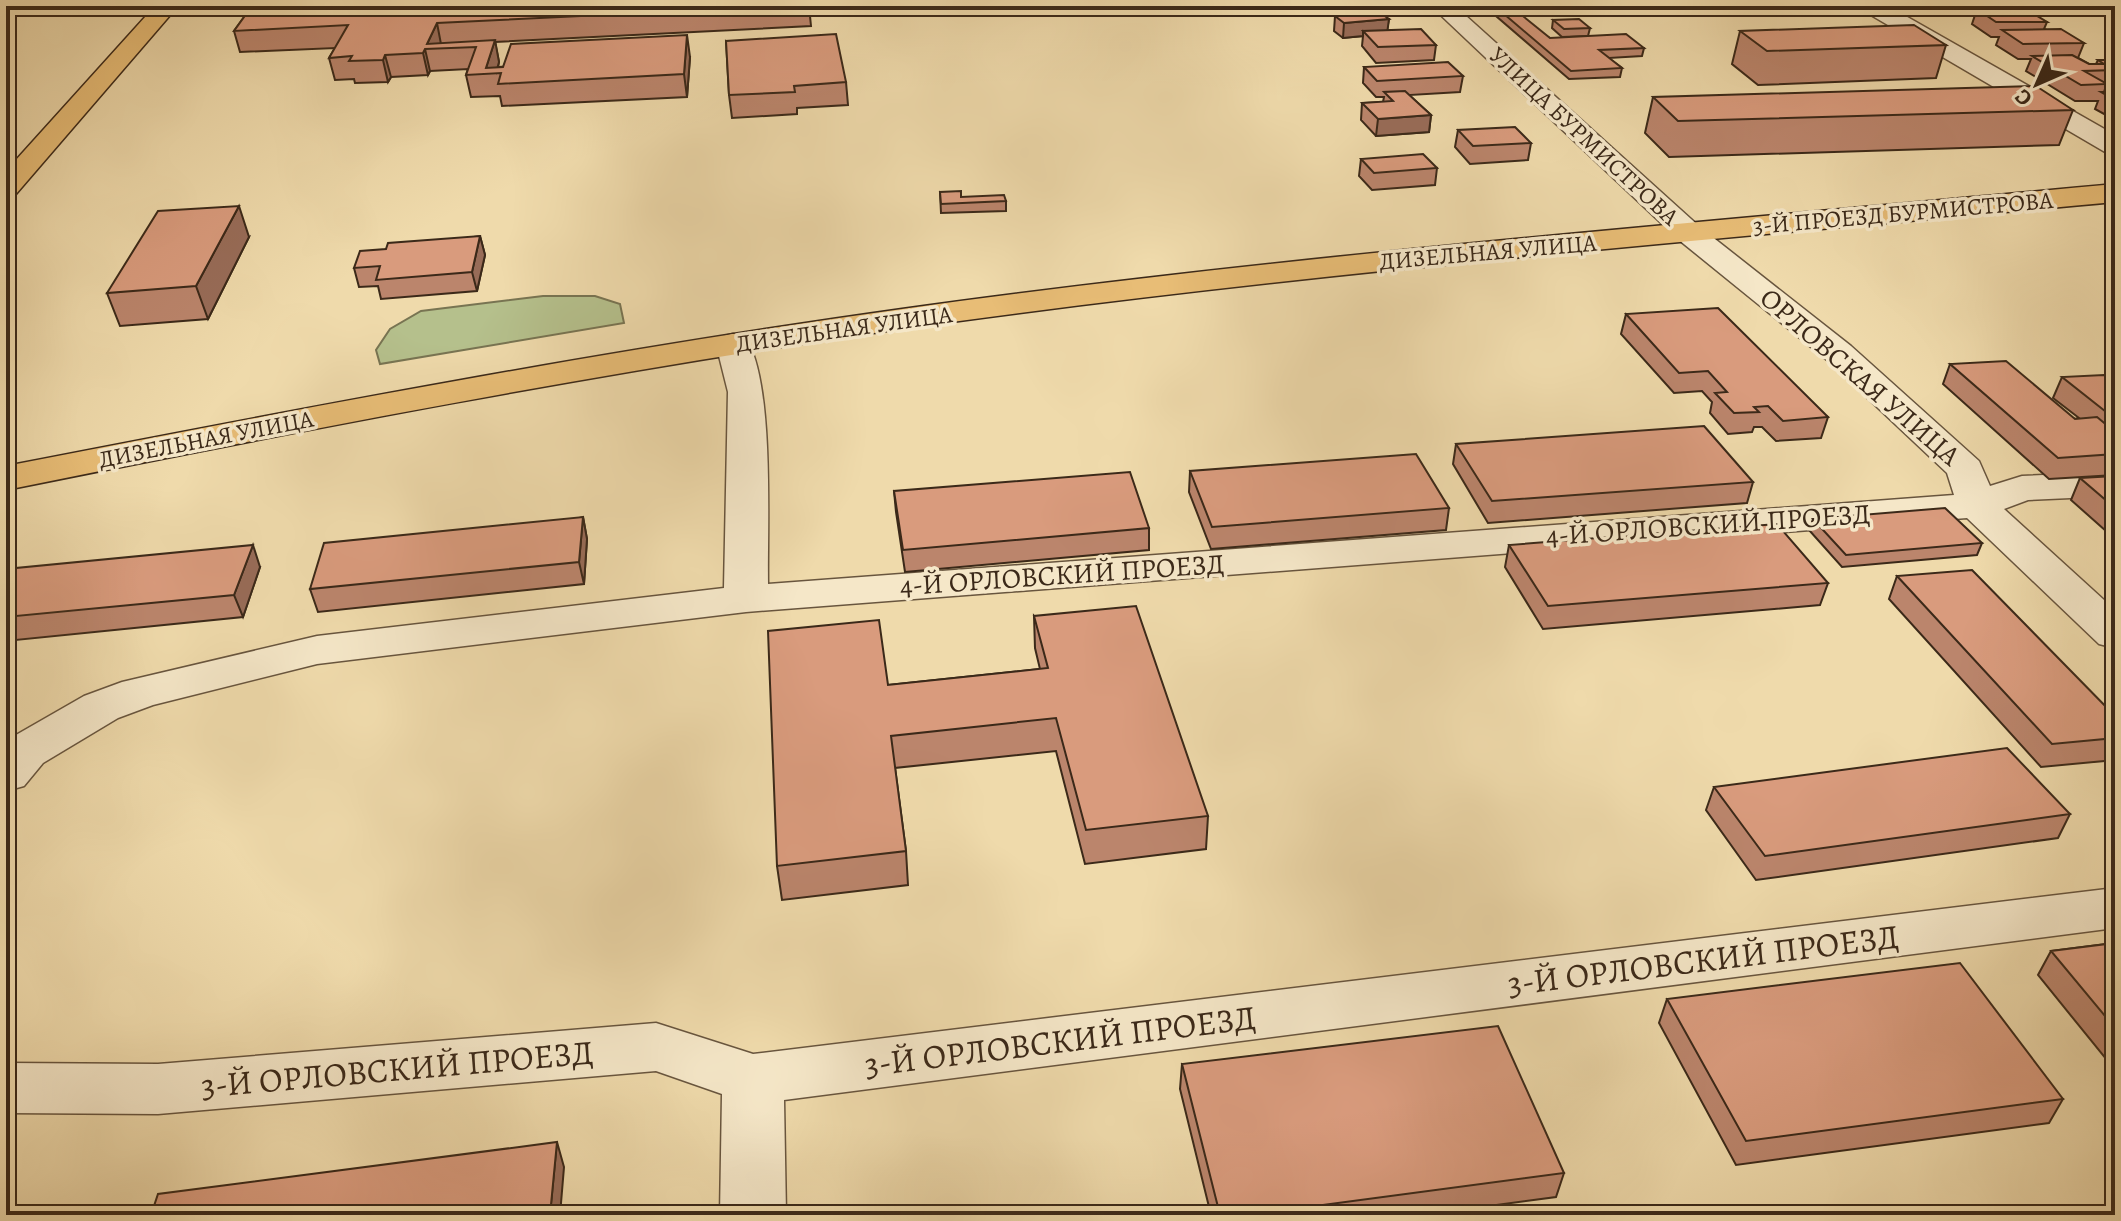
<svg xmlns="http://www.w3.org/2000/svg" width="2121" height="1221" font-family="Alegreya,serif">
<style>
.green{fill:#b5c08c;stroke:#787452;stroke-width:2}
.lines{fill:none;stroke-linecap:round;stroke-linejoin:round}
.minor-casing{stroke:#68553e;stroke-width:3}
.major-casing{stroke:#3b2919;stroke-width:3}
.minor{fill:#f5e7c8;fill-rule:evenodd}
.major{fill:#e8bd76;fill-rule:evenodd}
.wall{fill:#bb856c;stroke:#3b2919;stroke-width:2}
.shaded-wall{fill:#986c58;stroke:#3b2919;stroke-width:2}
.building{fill:#d99b7d;stroke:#3b2919;stroke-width:2}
.labels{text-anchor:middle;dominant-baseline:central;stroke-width:7;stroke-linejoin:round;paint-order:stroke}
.far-street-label{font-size:24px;fill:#3b2919;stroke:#f5e7c8}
.street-label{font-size:28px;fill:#3b2919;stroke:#f5e7c8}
.near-street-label{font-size:34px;fill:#3b2919;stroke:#f5e7c8}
</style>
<rect width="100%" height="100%" fill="#efdaab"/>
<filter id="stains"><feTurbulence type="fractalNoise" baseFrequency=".0025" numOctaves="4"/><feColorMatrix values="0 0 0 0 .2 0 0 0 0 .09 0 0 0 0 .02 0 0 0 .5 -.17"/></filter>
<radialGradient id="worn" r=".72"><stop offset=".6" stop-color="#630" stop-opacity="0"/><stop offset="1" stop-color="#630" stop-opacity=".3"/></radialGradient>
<path class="green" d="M543,296h52l25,8 4,19 -244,41 -4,-14 14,-21 31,-18z"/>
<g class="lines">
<defs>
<path id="minor" d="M1431,6h24l246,222 150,118 128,115 11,25 32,-10 93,-4v24l-87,4 -24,9 111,101v38l-16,-4 -132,-126 -1221,94 -429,52 -164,41 -35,13 -75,45 -19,23 -18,5v-49l3,-3 75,-43 38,-14 195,-46 407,-48 4,-196 -12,-48 5,-7 12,-3 12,3c30,43 22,190 23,247l1186,-89 -7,-22 -120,-113 -148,-120z
M1861,6h27l227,129v19l-10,-2 -241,-141z
M2115,888v40l-1331,172 2,115h-66l2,-121 -66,-23 -498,43 -152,-1v-50l152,1 498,-41 97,31z"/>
<path id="major" d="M155,6h23l-162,188 -10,3v-26z
M2115,184v18c-405,38 -811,70 -1214,127 -300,43 -598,101 -895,161v-24c298,-58 595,-115 896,-157 402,-56 808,-87 1213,-125z"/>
</defs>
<use href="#minor" class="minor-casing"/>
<use href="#major" class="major-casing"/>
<use href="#minor" class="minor"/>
<use href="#major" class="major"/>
</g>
<path class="wall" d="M252,6h557l2,20 -316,16 4,20 -1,5 192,-10 -3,40 -185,9 -2,-10 -29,1 -5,-22 2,-6 -38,2 -2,4 -37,2 -3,5 -33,1 -1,-4 -19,1 -6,-22 6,-10 -95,4 -6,-21z
M1933,6h58l-1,3 57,13 -3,7 40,14 -6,15 11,6h7l2,-4h17v28l-3,-2h-6l-2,6h11v28l-20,-11 3,-8h-23l-49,-30 5,-12h-13l-22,-14 3,-8h-8l-19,-13 4,-12 -31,1z
M1497,8l53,30 94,10 -2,8 -34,2 14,10 -2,9 -51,2 -73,-63z
M1335,16l54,3 -2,11 49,15 -2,15 -58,3 -14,-17 1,-10 -20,2 -9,-7z
M1553,20l37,8 -2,8 -26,1 -10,-9z
M1740,31l206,14 -10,33 -178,7 -26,-21z
M726,41l120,41 2,23 -51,3v6l-65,4 -3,-23z
M1364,67l99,9 -3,16 -51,3 22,20 -2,17 -53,4 -15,-16 1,-17 21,-1 1,-5h-8l-13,-14z
M1653,97l420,13 -14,35 -390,12 -24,-24z
M1458,130l73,13 -3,17 -58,4 -15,-17z
M1361,159l76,9 -2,17 -63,5 -13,-14z
M940,192l21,5 45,4v10l-65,2z
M480,236l5,19 -8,36 -96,8 -3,-13 -19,1 -5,-19 32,-19z
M249,237l-41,82 -88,7 -13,-33z
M1626,314l202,103 -7,21 -45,3 -14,-14h-8l-2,5 -24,2 -18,-21 2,-11 -10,-11 -28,2 -53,-59z
M1950,364l125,55 4,-1 -26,-20 9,-21 53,6v92l-66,4 -106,-95z
M1456,444l297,38 -6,21 -259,20 -35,-59z
M1190,471l259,37 -3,22 -235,19 -22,-57z
M2115,476v63l-44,-39 9,-22z
M894,491l255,37v22l-244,22 -9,-60z
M583,517l4,22 -3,45 -266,28 -8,-23z
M1813,519l169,24 -5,12 -135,12 -33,-37z
M1509,545l319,38 -8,22 -277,24 -38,-62z
M260,567l-17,50 -237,24v-72z
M1897,576l218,140v44l-74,7 -152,-168z
M1034,616l174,200 -2,33 -121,15 -29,-113 -161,17 11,83 2,34 -126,15 -5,-34 111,-181 152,-16 -5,-21z
M1714,787l356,27 -12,24 -302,42 -50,-70z
M2115,943v127l-77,-95 13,-24z
M1667,999l396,100 -14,24 -313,42 -77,-142z
M1182,1064l382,109 -8,24 -134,18h-211l-31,-126z"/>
<path class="shaded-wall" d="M1389,19l-2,15 -24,-3v5l-20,2 1,-15z
M437,23l4,21h-14z
M687,35l3,22 -3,40 -3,-23z
M495,40l4,22 -3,11 -10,-5z
M425,49l5,22 -2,4 -5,-22z
M385,55l6,22 -3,5 -5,-22z
M1431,115l-2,17 -53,4 2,-17z
M239,206l10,31 -41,82 -12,-33z
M480,236l5,19 -8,36 -5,-19z
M583,517l4,22 -3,45 -5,-22z
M253,545l7,22 -17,50 -9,-22z
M557,1142l7,25 -4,48h-10z"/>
<path class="building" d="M252,6h539l-354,17 -10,21 68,-4 -9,28 17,-1 8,-23 176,-9 -3,39 -186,10 3,-11 -35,2 10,-28 -51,2 -2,4 -38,2 -2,5 -34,1 3,-5 -23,2 19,-33 -114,6z
M1497,8h16l37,30 76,-4 18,14 -45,2 23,18 -51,3z
M1977,9h49l21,13h-51z
M1379,12l10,7 -45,4 -9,-7z
M1579,19l11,9 -26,1 -11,-9z
M1914,25l32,20 -179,6 -27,-20z
M1421,29l15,16 -58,2 -15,-16z
M2061,29l23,14 -61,1 -21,-14z
M836,34l10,48 -52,4 1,6 -66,3 -3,-54z
M2072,55l17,9h15l-6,-4h17v10l-31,1 23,13 -26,1 -49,-29z
M1448,62l15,14 -86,5 -13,-14z
M2036,86l37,24 -395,11 -25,-24z
M1405,91l26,24 -53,4 -16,-16 31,-2 -9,-9z
M2101,92h14v8z
M1515,127l16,16 -58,3 -15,-16z
M1423,154l14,14 -63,5 -13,-14z
M961,191v6l43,-2 2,6 -65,3 -1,-12z
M239,206l-43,80 -89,7 51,-82z
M480,236l-8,36 -96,8 4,-14 -26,2 6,-17 26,-2 2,-6z
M1718,308l110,109 -45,4 -15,-15 -14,1 5,5 -25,1 -19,-20 12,-1 -19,-21 -29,2 -53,-59z
M2006,361l69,58 22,-2 18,15v22l-57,4 -108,-94z
M2104,375l11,8v36l-53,-42z
M1704,426l49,56 -261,19 -36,-57z
M1416,454l33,54 -237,19 -22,-56z
M1130,472l19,56 -246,22 -9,-59z
M2115,476v32l-35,-30z
M1945,508l37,35 -136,12 -33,-36z
M583,517l-4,45 -269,27 14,-46z
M1777,524l51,59 -280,23 -39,-61z
M253,545l-19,50 -228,22v-48z
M1972,570l143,146v22l-63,6 -155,-168z
M1136,606l72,210 -122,14 -30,-112 -165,18 15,115 -129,15 -9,-235 111,-11 9,65 160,-17 -14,-52z
M2007,748l63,66 -305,42 -51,-69z
M2115,943v85l-64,-77z
M1960,963l103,136 -317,42 -79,-142z
M1498,1026l66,147 -317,42h-27l-38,-151z
M557,1142l-7,73h-399l7,-21z"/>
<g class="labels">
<g class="far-street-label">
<text transform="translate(1584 136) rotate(43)">УЛИЦА БУРМИСТРОВА</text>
<text transform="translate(1903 213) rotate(-5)">3-Й ПРОЕЗД БУРМИСТРОВА</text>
<text transform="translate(1488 252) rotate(-5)">ДИЗЕЛЬНАЯ УЛИЦА</text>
<text transform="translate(844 329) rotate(-8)">ДИЗЕЛЬНАЯ УЛИЦА</text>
<text transform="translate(206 439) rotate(-11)">ДИЗЕЛЬНАЯ УЛИЦА</text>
</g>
<g class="street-label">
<text transform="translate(1860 377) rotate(41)">ОРЛОВСКАЯ УЛИЦА</text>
<text transform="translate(1708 525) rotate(-4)">4-Й ОРЛОВСКИЙ ПРОЕЗД</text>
<text transform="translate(1062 575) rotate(-4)">4-Й ОРЛОВСКИЙ ПРОЕЗД</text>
</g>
<g class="near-street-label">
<text transform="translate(1703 960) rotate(-7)">3-Й ОРЛОВСКИЙ ПРОЕЗД</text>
<text transform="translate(1060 1041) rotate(-7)">3-Й ОРЛОВСКИЙ ПРОЕЗД</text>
<text transform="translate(397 1069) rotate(-5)">3-Й ОРЛОВСКИЙ ПРОЕЗД</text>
</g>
</g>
<rect width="2121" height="1221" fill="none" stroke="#efdaab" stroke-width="32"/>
<rect x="8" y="8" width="2105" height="1205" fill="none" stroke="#3b2919" stroke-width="4"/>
<rect x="16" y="16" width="2089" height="1189" fill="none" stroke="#3b2919" stroke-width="2"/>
<g transform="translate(2037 84) rotate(225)" stroke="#f5e7c8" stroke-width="6" paint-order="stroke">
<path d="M0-6L14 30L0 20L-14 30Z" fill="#3b2919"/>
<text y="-12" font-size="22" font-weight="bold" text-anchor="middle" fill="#3b2919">С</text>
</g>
<rect width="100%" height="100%" filter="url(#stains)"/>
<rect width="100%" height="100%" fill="url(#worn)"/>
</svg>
